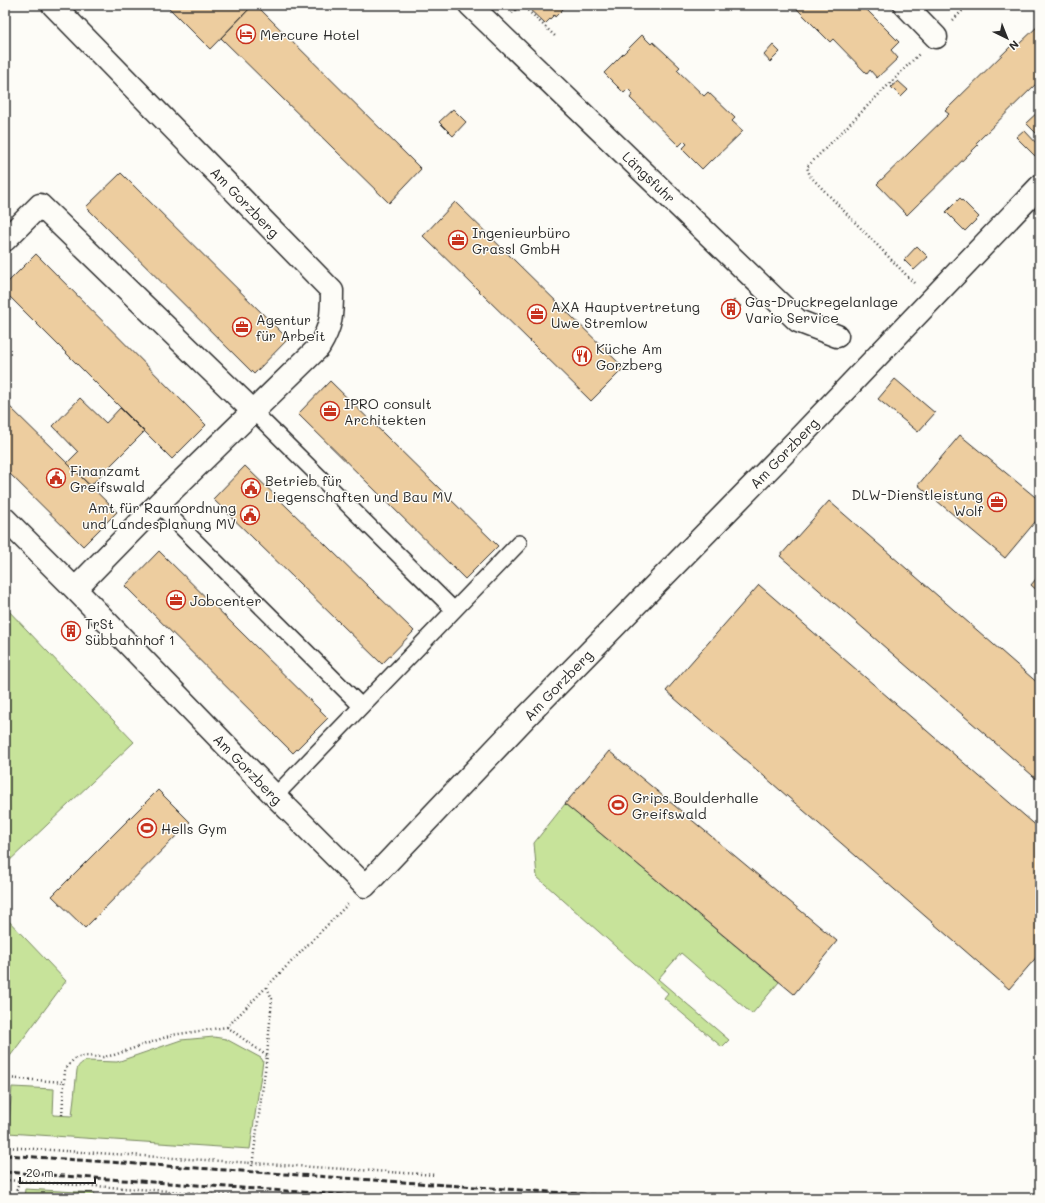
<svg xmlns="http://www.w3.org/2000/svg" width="1045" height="1203" font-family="Mali,sans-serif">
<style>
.green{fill:#c7e39a;stroke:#798762}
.building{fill:#edcd9f;stroke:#2b2b2b}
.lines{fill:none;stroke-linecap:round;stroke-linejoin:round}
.service-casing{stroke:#2b2b2b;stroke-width:18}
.minor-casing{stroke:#2b2b2b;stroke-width:25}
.path{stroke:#2b2b2b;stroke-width:2.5;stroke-dasharray:1 3;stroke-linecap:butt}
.service{stroke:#fdfcf7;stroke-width:15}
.minor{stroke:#fdfcf7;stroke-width:22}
.rail{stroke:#2b2b2b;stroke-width:3;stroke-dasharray:6 3;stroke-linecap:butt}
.labels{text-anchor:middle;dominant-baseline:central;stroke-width:3;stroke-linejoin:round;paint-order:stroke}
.poi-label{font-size:14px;fill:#2b2b2b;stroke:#fdfcf7;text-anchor:start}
.street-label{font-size:14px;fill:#2b2b2b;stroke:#fdfcf7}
</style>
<rect width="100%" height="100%" fill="#fdfcf7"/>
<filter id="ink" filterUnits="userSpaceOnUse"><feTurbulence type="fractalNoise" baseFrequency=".025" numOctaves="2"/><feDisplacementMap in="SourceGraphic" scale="8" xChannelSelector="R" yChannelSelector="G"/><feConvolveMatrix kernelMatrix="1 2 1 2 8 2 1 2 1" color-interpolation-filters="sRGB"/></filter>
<g filter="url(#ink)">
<path class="green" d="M5,607l129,135 -129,123z
M565,804l214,178 -27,32 -71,-61 -23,26 71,61 -7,7 -58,-49 4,-5 -131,-116 -3,-34z
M5,917l61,64 -61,82z
M214,1037l12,2 35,19 2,3 -13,88 -242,-16 4,-46 42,2 -1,26 19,1 5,-46c1,-5 5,-8 10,-9l30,1 64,-22z
M25,1189l70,4 -6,5h-65z"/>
<path class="building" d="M166,5h87l-43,44z
M253,5h3l165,164 -32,34 -168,-165z
M525,5h42l-12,12 -1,-2 -9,9z
M797,5h59l5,5 3,-3 35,35 -8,8 7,8 -21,20 -7,-8 -3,4 -34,-35 -3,3 -35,-35z
M1040,24v56l-64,63 2,2 -71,70 -30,-31 72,-70 -4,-3 70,-69 3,3z
M642,35l9,9 2,-2 27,25 -3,3 27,26 4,-4 27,26 -3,3 11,10 -31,30 -1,-1 -9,9 -20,-20 5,-5 -3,-3 -5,5 -49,-48 3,-4 -5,-5 -4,4 -20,-20z
M773,45l7,7 -10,10 -6,-7z
M898,81l10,9 -7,7 -10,-10z
M453,109l13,13 -13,14 -14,-14z
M1040,110v27l-14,-14z
M1024,130l16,17v5l-5,4 -19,-19z
M121,173l167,166 -34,35 -168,-167z
M960,198l19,19 -14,14 -19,-19z
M455,202l169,166 -33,33 -168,-165z
M917,246l11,11 -14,13 -10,-10z
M36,254l170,171 -34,34 -167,-167v-7z
M734,300l7,6 -12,12 -6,-6z
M895,379l40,34 -17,19 -40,-33z
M330,381l168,165 -33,33 -167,-165z
M80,398l26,25 14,-15 24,24 -54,54 -23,-23 11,-11 -25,-26z
M5,402l112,110 -34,34 -78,-77z
M960,435l80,66v15l-35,42 -87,-73z
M245,466l169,165 -32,33 -169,-165z
M829,501l211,184v97l-260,-226z
M159,551l169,167 -35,35 -168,-167z
M1040,574v19l-9,-8z
M759,585l281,244v124l-31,36 -343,-298z
M69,621l11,11 -8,8 -11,-10z
M609,751l228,190 -43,53 -229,-190z
M158,790l32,32 -105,106 -33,-32z"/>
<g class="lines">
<defs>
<path id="service" d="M253,411l201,199
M158,504l203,202
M275,796l244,-253"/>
<path id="minor" d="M53,5l279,286c0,24 0,34 -13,56l-161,157 -83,85
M470,5l328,316 39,15
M905,5l31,32
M5,240l35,-35 213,206
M5,519l70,70 200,207 90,90 161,-169 274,-280 240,-251"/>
</defs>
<use href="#service" class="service-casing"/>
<use href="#minor" class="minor-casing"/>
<path class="path" d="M522,5l34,32
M512,13l9,-8
M953,20l15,-15
M914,283l-104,-107 -3,-9 113,-114
M227,1027l40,29
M5,1078l59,4
M62,1115l3,-45 8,-10 6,-3 7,-1 17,1 11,-2 58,-20 55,-8 122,-124
M5,1147l431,28
M252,1166l15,-110 5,-57 -5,-12
M5,1180l266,18
M16,1198l1,-10 3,-9"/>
<use href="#service" class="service"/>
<use href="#minor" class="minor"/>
<path class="rail" d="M5,1155l633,43
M5,1172l384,26"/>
</g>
</g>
<defs>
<symbol id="hotel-ring" viewBox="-11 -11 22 22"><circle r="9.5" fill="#fdfcf7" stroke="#c8321e" stroke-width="1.5"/><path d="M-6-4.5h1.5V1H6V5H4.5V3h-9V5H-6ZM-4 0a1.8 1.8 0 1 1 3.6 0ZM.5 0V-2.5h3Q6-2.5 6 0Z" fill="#c8321e"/></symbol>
<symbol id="office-ring" viewBox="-11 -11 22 22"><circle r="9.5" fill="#fdfcf7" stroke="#c8321e" stroke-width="1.5"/><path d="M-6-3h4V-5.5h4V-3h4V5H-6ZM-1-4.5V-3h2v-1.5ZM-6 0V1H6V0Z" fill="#c8321e"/></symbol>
<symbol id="building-ring" viewBox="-11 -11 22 22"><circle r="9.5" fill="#fdfcf7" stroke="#c8321e" stroke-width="1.5"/><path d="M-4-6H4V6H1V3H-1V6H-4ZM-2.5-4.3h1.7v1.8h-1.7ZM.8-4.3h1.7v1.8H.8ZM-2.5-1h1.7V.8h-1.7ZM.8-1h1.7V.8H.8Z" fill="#c8321e"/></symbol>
<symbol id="restaurant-ring" viewBox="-11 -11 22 22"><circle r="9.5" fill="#fdfcf7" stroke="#c8321e" stroke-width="1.5"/><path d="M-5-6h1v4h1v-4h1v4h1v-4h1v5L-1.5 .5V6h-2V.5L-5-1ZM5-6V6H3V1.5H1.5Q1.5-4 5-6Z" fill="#c8321e"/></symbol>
<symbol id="civic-ring" viewBox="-11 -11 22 22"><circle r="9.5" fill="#fdfcf7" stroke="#c8321e" stroke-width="1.5"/><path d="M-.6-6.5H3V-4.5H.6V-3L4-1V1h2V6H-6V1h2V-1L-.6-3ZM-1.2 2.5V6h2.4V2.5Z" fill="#c8321e"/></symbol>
<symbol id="stadium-ring" viewBox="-11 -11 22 22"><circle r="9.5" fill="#fdfcf7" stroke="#c8321e" stroke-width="1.5"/><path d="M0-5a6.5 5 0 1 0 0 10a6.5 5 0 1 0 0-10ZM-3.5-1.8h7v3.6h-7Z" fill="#c8321e"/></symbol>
</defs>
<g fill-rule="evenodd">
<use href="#hotel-ring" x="235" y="23" width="22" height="22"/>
<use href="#office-ring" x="447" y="229" width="22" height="22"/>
<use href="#building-ring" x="720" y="298" width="22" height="22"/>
<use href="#office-ring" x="526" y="303" width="22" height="22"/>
<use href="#office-ring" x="231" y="316" width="22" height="22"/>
<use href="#restaurant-ring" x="571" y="345" width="22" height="22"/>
<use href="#office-ring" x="319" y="400" width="22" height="22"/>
<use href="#civic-ring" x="45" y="467" width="22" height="22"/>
<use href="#civic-ring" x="240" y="477" width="22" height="22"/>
<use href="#office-ring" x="986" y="491" width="22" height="22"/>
<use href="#civic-ring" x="239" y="504" width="22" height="22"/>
<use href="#office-ring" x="165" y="589" width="22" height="22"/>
<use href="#building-ring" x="60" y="620" width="22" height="22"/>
<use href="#stadium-ring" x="607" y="794" width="22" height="22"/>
<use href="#stadium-ring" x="136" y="817" width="22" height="22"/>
</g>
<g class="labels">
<g class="poi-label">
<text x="260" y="34">Mercure Hotel</text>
<text x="472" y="232">Ingenieurbüro<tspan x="472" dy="16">Grassl GmbH</tspan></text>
<text x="745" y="301">Gas-Druckregelanlage<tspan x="745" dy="16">Vario Service</tspan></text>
<text x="551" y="306">AXA Hauptvertretung<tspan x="551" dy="16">Uwe Stremlow</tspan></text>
<text x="256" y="319">Agentur<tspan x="256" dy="16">für Arbeit</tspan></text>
<text x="596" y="348">Küche Am<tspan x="596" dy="16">Gorzberg</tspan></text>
<text x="344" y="403">IPRO consult<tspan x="344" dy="16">Architekten</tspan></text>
<text x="70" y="470">Finanzamt<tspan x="70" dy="16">Greifswald</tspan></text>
<text x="265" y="480">Betrieb für<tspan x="265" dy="16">Liegenschaften und Bau MV</tspan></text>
<text x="983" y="494" text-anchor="end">DLW-Dienstleistung<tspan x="983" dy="16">Wolf</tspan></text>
<text x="236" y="507" text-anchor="end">Amt für Raumordnung<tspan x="236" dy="16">und Landesplanung MV</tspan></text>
<text x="190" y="600">Jobcenter</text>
<text x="85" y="623">TrSt<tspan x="85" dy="16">Sübbahnhof 1</tspan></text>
<text x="632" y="797">Grips Boulderhalle<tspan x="632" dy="16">Greifswald</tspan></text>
<text x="161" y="828">Hells Gym</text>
</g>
<g class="street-label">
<text transform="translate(649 177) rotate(44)">Längsfuhr</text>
<text transform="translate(245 202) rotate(46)">Am Gorzberg</text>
<text transform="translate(784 453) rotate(-46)">Am Gorzberg</text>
<text transform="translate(558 685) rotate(-46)">Am Gorzberg</text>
<text transform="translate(248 769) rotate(46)">Am Gorzberg</text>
</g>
</g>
<rect width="1045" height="1203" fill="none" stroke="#fdfcf7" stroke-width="20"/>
<rect x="10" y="10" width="1025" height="1183" fill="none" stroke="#2b2b2b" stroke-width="1.5" filter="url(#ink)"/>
<g transform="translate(1007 38) rotate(137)" stroke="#fdfcf7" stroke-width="3" paint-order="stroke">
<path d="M0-3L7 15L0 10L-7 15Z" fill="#2b2b2b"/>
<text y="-6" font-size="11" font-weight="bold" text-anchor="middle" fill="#2b2b2b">N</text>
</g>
<path d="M20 1177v6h75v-6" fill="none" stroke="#2b2b2b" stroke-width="2"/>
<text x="26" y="1177" font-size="12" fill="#2b2b2b" stroke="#fdfcf7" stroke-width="3" paint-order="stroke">20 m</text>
</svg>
